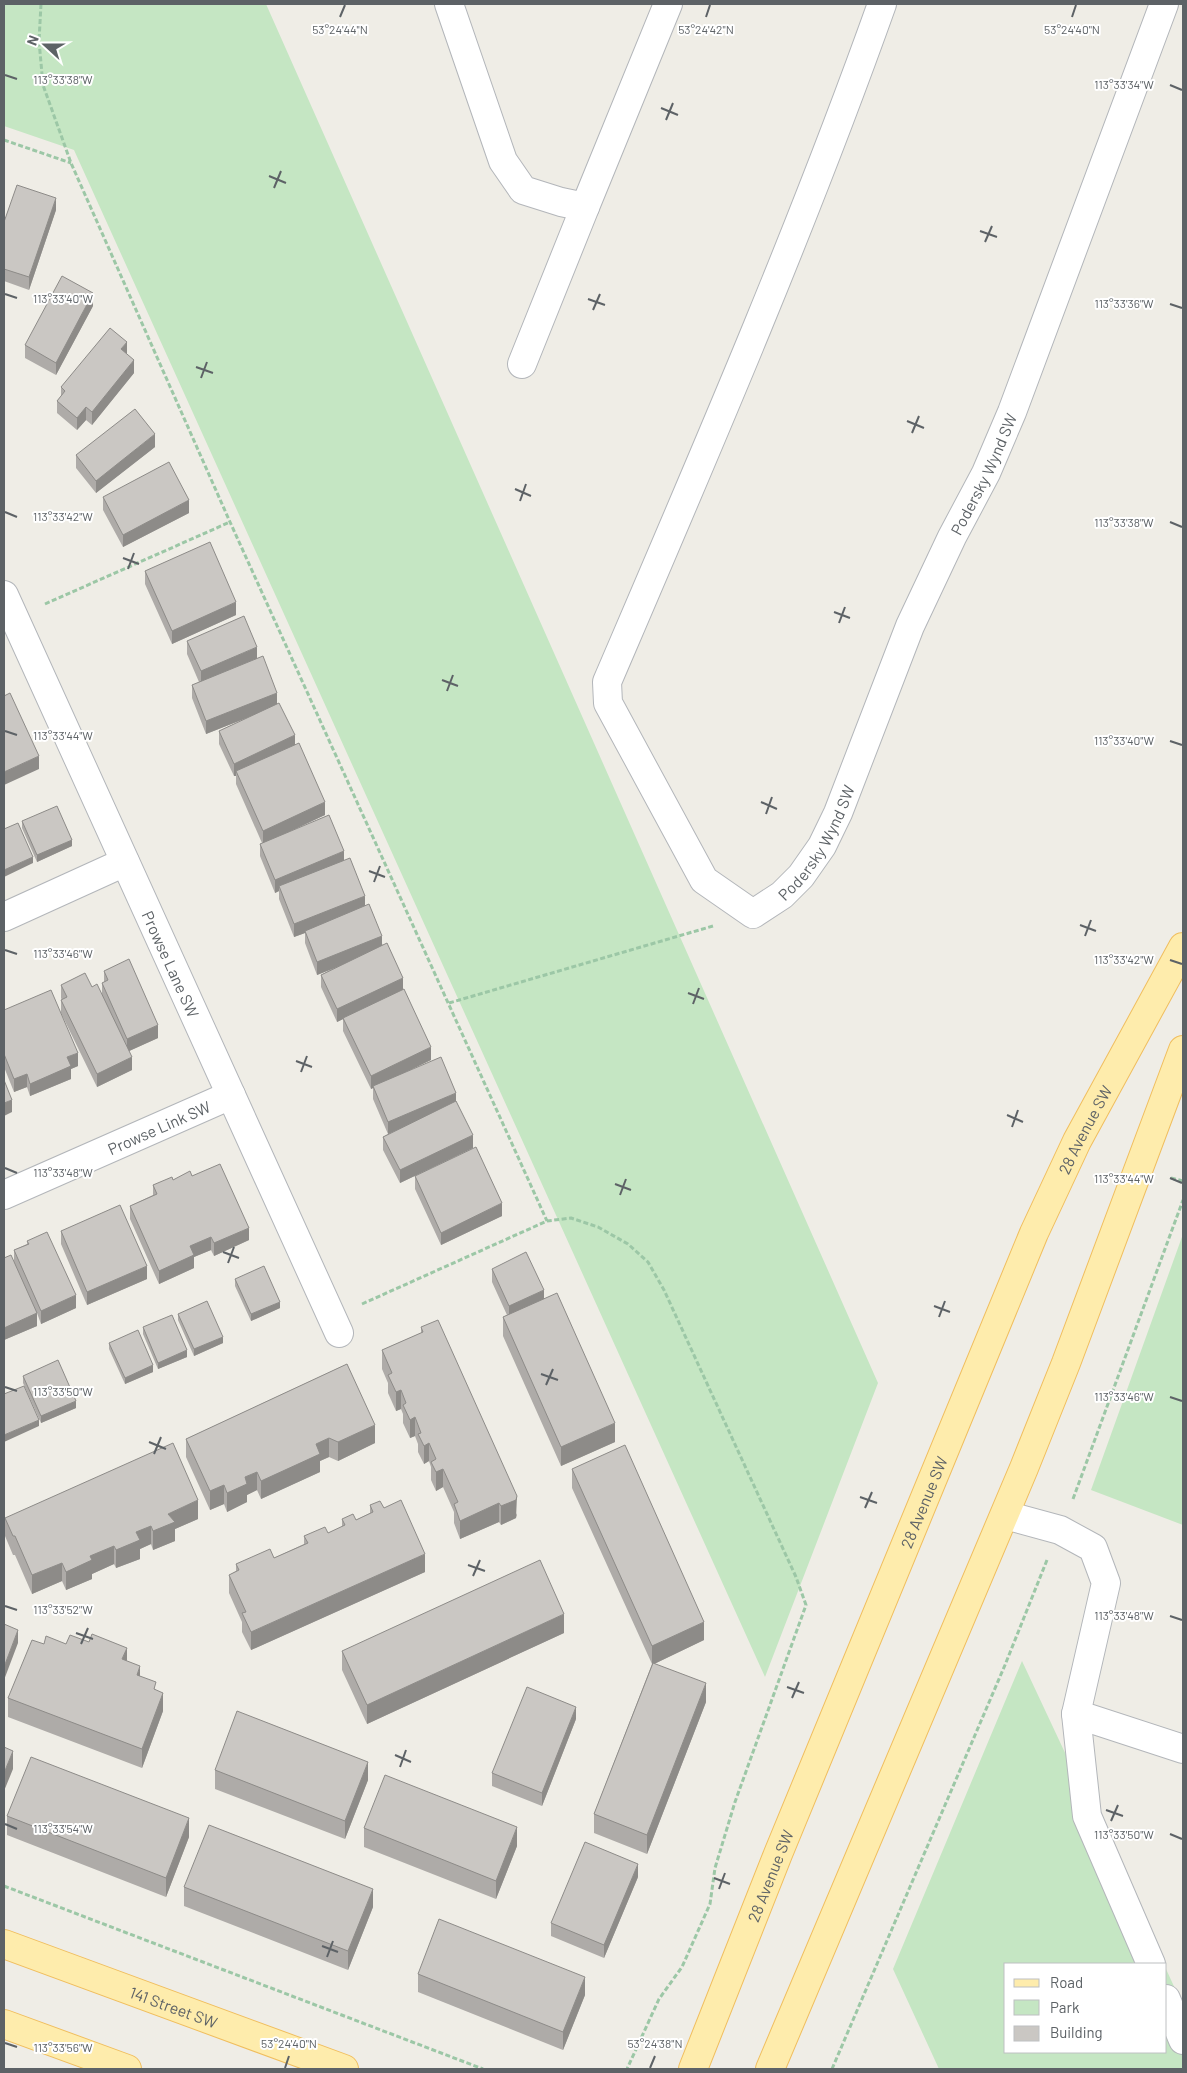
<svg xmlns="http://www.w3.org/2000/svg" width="1187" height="2073" font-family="Barlow,sans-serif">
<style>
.green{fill:#c5e6c3}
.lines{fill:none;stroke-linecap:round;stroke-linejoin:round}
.minor-casing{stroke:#b3b6ba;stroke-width:30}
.major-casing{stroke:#f0be5e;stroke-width:30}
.path{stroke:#9cc7a6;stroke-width:3;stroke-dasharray:5 2.5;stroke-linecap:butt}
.minor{stroke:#fff;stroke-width:28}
.major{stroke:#feecac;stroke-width:28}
.wall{fill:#aeaba8}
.shaded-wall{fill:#8d8b88}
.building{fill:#cac7c3;stroke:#8d8b88}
.ticks{fill:none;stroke:#5d6266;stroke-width:2}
.labels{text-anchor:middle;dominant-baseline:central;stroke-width:4;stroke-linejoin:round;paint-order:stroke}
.street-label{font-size:16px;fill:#5d6266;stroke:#fff}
.ticks-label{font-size:12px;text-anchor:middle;fill:#5d6266;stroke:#fff;stroke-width:4;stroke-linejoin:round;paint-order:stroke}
</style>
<rect width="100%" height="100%" fill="#efede6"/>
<path class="green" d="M4,4h262l612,1379 -113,294 -691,-1527 -70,-24z
M1183,1234v291l-92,-35z
M1022,1661l142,303h-158v88h160v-83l17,37v63h-244l-46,-100z"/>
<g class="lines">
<defs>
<g id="minor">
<path d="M449,4l54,157 20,29 38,12 24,5 83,-203"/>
<path id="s1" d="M882,4c-82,230 -179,454 -275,678l1,21 96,177 49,34 29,-19 19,-19 21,-30 16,-33 72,-187 42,-89 34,-64 26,-61 152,-408"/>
<path d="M522,364l63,-157"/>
<path id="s2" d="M4,595l335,738"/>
<path d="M4,917l121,-55"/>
<path id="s3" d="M4,1195l227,-100"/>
<path d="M1005,1515l55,15 33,18 13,35 -30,131 11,102 64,148"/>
<path d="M1076,1714l107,35"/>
<path d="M1166,1999l17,41"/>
</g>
<g id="major">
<path id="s4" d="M4,1944l340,125"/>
<path d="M4,2024l123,45"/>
<path id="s5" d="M693,2069l85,-215 256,-621 43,-92 106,-194"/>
<path d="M770,2069l254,-601 42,-105 117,-313"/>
</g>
</defs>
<use href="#minor" class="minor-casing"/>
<use href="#major" class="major-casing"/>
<path class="path" d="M41,4l-2,37 4,44 28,78 159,359 317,699
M4,140l67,23
M45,604l185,-82
M449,1003l264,-77
M1171,1178l12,3
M362,1304l185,-83 24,-3 27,9 30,17 20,18 16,28 132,287 10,28 -71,197 -20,66 -5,36 -28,63 -23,32 -32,70
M1073,1499l110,-299
M4,1886l479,183
M832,2069l173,-404 42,-105"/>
<use href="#minor" class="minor"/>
<use href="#major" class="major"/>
</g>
<path class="wall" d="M56,210l-27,80 -25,-9v-59z
M93,306l-37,69 -31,-17v-13z
M127,354l7,19 -42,52 -6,-5 -9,10 -20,-17v-12l4,-5v-9z
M155,447l-59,46 -20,-25v-13z
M103,497l86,16 -66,34 -20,-37z
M145,571l91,44 -64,29 -27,-60z
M187,641l70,17 68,157 -36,17 55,29 59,128 28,71 -30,14 55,27 17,47 -73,35 -17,-33v-13l5,-3 -15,-35v-11l-2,1 -28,-58v-12l-6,3 -16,-35v-12l11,-6 -15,6 -12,-32v-10l-11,4 -15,-38v-8l-4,2 -15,-37v-12l2,-1 -26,-59v-8h-2l-15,-32v-13l30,-14 -43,17 -14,-36v-13l7,-3 -12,-28z
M22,821l50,25 -35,16 -15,-34z
M104,971l54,67 -29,13 3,19 -35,17 -36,-74v-13h1l-1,-2v-13l31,2 10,8v-12l2,-1z
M4,1010l74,56 -7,3v10l-41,17 -3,-9 -13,5 -10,-25z
M192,1176l57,64 -35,16 -3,-6 -17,7v11l-35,16 -29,-65v-13l23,-11v-10l20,-5z
M415,1176l87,40 -61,29 -26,-56z
M61,1231l86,48 -60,26 -26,-61z
M27,1241l49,67 -35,16 -4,-11v13l-33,14v-82l10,4v-12l13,-6z
M492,1269l52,30 71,143 -54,24 -58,-130v-19l4,-2 -15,-33z
M235,1279l45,29 -29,13 -16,-35z
M178,1314l45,29 -29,13 -16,-36z
M143,1327l44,30 -29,12 -15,-35z
M421,1327l96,188 -1,3 -15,7 -2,-3 -39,17 -6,-16v-11l-11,-25 -7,4 -5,-11v-13l-2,-6 -5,3 -6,-12v-8l-3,-8 -5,2 -7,-15v-9l-2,-5 -5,2 -8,-18v-10l-6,-14v-19l39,-17z
M109,1343l44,29 -28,12 -16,-35z
M347,1364l28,79 -37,18 -9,-4 -9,4v11l-59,27 -4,-9 -10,5v7l-20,10 -3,-8 -14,6 -24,-53v-18z
M23,1376l53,32 -35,15 -18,-40z
M572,1469l132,171 -50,24 52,38 -59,152 -53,-21v-19l58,-150 -80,-176z
M370,1505l14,3 41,64 -174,78 -9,-18v-10l-13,-29v-18l7,-4v-7l38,-6 30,-14v-8l24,-3 14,-6v-8l14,1 14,-7z
M5,1518l193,1 -23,10v12l-22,9 -2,-6 -11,5v10l-24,9 -2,-4 -22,10v5l-26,11 -4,-9 -30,13 -17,-39h-2l-8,-19z
M564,1633l-197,91 -25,-54v-19z
M44,1644h22l61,17 13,15 16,14 7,21 -21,57 -134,-51v-19z
M576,1719l-34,87 -50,-20v-13z
M215,1770l153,10 -23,59 -130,-50z
M7,1816l182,21 -23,60 -159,-62z
M364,1828l153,18 -21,53 -132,-52z
M638,1877l-34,81 -53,-22v-13z
M184,1887l189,20 -25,63 -164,-64z
M418,1974l167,21 -22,55 -145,-58z"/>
<path class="shaded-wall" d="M56,198v12l-27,80v-13z
M93,293v13l-37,69v-12z
M127,342v13l-6,-6z
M134,360v13l-42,52v-13z
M86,407v13l-9,10v-12z
M155,434v13l-59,46v-12z
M189,500v13l-66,34v-12z
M236,602v13l-64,29v-13z
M257,647v13l-56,24v-13z
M277,693v13l-71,28v-13z
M295,735v13l-59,23v5h-2v-12z
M39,756v13l-35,16v-13z
M325,802v13l-62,29v-13z
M72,840v6l-35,16v-7z
M344,851v13l-65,22v5l-4,2v-13z
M33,857v6l-29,14v-7z
M365,896v13l-60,22v2l-11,4v-13z
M382,936v13l-65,26v-13z
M403,978v12l-66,32v-13z
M158,1025v13l-31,14v-13z
M431,1047v13l-60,29v-13z
M78,1053v13l-7,3v10l-41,17v-12l37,-27z
M132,1057v13l-35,17v-13z
M27,1074v13l-13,5v-13z
M456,1093v12l-68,29v-12z
M12,1100v12l-8,4v-13z
M473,1135v13l-73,35v-13z
M502,1203v13l-61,29v-12z
M249,1228v12l-35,16v-13z
M211,1237v13l-17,7v11l-35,16v-13l31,-25z
M147,1266v13l-60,26v-13z
M544,1290v12l-35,17v-13z
M76,1295v13l-35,16v-13z
M280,1302v6l-29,13v-7z
M37,1313v13l-33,14v-12z
M223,1337v6l-29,13v-7z
M187,1350v7l-29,12v-6z
M153,1365v7l-28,12v-6z
M401,1390v19l-5,2v-19z
M76,1401v7l-35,15v-7z
M415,1417v19l-5,2v-18z
M39,1420v6l-35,16v-7z
M615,1423v19l-54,24v-19z
M375,1425v18l-37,18v-19z
M329,1438v19l-9,4v11l-59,27v-18l55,-37z
M429,1443v18l-5,3v-18z
M443,1469v18l-7,4v-19z
M257,1472v18l-10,5v7l-20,10v-19l18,-16z
M224,1485v19l-14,6v-19z
M517,1496l-1,22 -15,7v-19z
M198,1500v19l-23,10v12l-22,9v-19l15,-17z
M499,1503v19l-39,17v-18z
M151,1526v18l-11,5v10l-24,9v-18l20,-18z
M114,1546v18l-22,10v5l-26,11v-18l24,-16z
M425,1554v18l-174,78v-18z
M62,1563v18l-30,13v-19z
M5,1609v13l-1,2v-13z
M564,1614v19l-197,91v-19z
M704,1622v18l-52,25v-19z
M18,1630v13l-14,37v-13z
M127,1648v18l-5,-7z
M140,1666v19l-3,-10z
M706,1683v19l-59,152v-19z
M163,1693v18l-21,57v-19z
M576,1707v12l-34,87v-13z
M13,1751v18l-9,22v-18z
M368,1762v18l-23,59v-18z
M189,1818v19l-23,60v-19z
M517,1827v19l-21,53v-18z
M638,1864v13l-34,81v-13z
M373,1889v18l-25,63v-19z
M585,1977v18l-22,55v-18z"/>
<path class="building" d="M17,185l39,13 -27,79 -25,-8v-47z
M62,276l31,17 -37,70 -31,-18z
M110,328l17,14 -6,7 13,11 -42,52 -6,-5 -9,11 -20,-17 8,-10 -4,-4z
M135,409l20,25 -59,47 -20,-26z
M169,462l20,38 -66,35 -20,-38z
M210,542l26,60 -64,29 -27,-60z
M244,616l13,31 -56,24 -14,-30z
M263,656l14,37 -71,28 -14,-36z
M10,693l29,63 -35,16v-76z
M279,703l16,32 -61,29 -15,-33z
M299,743l26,59 -62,29 -27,-60z
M57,806l15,34 -35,15 -15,-34z
M329,815l15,36 -69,29 -15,-36z
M18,823l15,34 -29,13v-41z
M350,858l15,38 -71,28 -15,-38z
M369,904l13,32 -65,26 -12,-31z
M387,943l16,35 -66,31 -16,-34z
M129,959l29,66 -31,14 -25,-56 6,-3 -4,-9z
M85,973l7,14 5,-3 35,73 -35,17 -36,-74 6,-3 -6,-12z
M404,989l27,58 -60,29 -28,-58z
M51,990l27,63 -11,4 4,9 -41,18 -3,-10 -13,5 -10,-25v-44z
M441,1057l15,36 -68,29 -15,-36z
M4,1080l8,20 -8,3z
M456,1101l17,34 -73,35 -17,-33z
M476,1147l26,56 -61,30 -26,-57z
M220,1164l29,64 -35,15 -3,-6 -21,9 4,9 -35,16 -29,-65 27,-12 -4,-9 19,-8 1,3 17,-9 2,5z
M120,1205l27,61 -60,26 -26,-61z
M47,1232l29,63 -35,16 -27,-61 15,-6 -2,-3z
M526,1252l18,38 -35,16 -17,-37z
M11,1255l26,58 -33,15v-70z
M264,1266l16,36 -29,12 -16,-35z
M557,1293l58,130 -54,24 -58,-130z
M207,1301l16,36 -29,12 -16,-35z
M172,1315l15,35 -29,13 -15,-36z
M438,1320l79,176 -1,4 -15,6 -2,-3 -39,18 -6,-17 4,-2 -15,-33 -7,3 -5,-10 5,-3 -7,-16 -5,3 -6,-12 3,-1 -6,-16 -5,3 -7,-15 3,-2 -5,-13 -5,2 -8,-17 4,-2 -10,-23 41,-18 -2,-5z
M138,1330l15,35 -28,13 -16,-35z
M58,1360l18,41 -35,15 -18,-40z
M347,1364l28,61 -37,17 -9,-4 -13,6 4,10 -59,27 -4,-9 -12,5 2,7 -20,9 -3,-8 -14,6 -24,-52z
M24,1386l15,34 -35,15v-41z
M173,1443l25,57 -30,14 7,8 -22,9 -2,-5 -15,6 4,8 -24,10 -2,-4 -24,10 2,4 -26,12 -4,-9 -30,12 -17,-39h-2l-8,-18z
M625,1445l79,177 -52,24 -80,-177z
M401,1500l24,54 -174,78 -9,-19 4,-1 -17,-37 10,-5 -3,-6 34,-15 4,9 34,-15 -4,-7 21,-9 3,6 17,-8 -3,-6 11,-5 3,6 17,-8 -3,-7 10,-4 4,7z
M540,1560l24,54 -197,91 -25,-54z
M4,1624l14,6 -14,37z
M92,1634l35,14 -5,11 18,7 -3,9 19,7 -2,7 9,4 -21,56 -134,-51 24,-58 12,4 2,-8 20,8 4,-9 19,7z
M653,1663l53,20 -59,152 -53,-21z
M527,1687l49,20 -34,86 -50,-20z
M237,1711l131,51 -23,59 -130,-51z
M4,1747l9,4 -9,22z
M31,1757l158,61 -23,60 -159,-62z
M385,1775l132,52 -21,54 -132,-53z
M209,1825l164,64 -25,62 -164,-64z
M585,1842l53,22 -34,81 -53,-22z
M439,1919l146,58 -22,55 -145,-58z"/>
<path class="ticks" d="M340,17l5,-12M706,17l4,-12M1072,17l4,-12M5,75l12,4M1170,85l12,5M661,108l17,7M666,120l7,-17M269,176l17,7M274,188l7,-17M980,231l17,6M985,242l7,-16M5,294l12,4M588,299l17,6M1170,304l12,4M593,310l7,-16M196,367l17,6M201,378l6,-16M907,421l17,7M912,433l7,-17M515,489l16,7M520,501l6,-17M5,512l12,5M1170,522l12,5M123,558l16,6M128,569l6,-16M834,612l16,6M839,623l6,-16M442,680l16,6M447,691l6,-16M5,731l12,4M1170,741l12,4M761,802l16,7M766,814l6,-17M369,871l16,6M374,882l6,-16M1080,925l16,6M1085,936l6,-16M5,950l12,4M1170,960l12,4M688,993l16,6M693,1004l6,-16M296,1061l16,6M301,1072l6,-16M1007,1115l16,7M1012,1127l6,-17M5,1168l12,5M1170,1178l12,5M615,1184l16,6M620,1195l6,-16M223,1252l16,6M228,1263l6,-16M934,1306l16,6M939,1317l6,-16M541,1374l17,6M546,1385l7,-16M5,1387l12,4M1170,1397l12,4M149,1442l17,7M154,1454l7,-17M860,1497l17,6M865,1508l7,-16M468,1565l17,6M473,1576l7,-16M5,1606l12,4M1170,1616l12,4M76,1633l17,6M81,1644l7,-16M787,1687l17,6M792,1698l7,-16M395,1755l16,7M400,1767l6,-17M1106,1810l17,6M1111,1821l7,-16M5,1824l12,5M1170,1834l12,5M714,1878l16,6M719,1889l6,-16M322,1946l16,6M327,1957l6,-16M5,2043l12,4M285,2068l4,-12M650,2068l5,-12"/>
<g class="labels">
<g class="street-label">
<text stroke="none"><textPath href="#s1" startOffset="1518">Podersky Wynd SW</textPath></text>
<text stroke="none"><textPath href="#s1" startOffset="1112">Podersky Wynd SW</textPath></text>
<text stroke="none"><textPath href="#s2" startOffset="405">Prowse Lane SW</textPath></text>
<text stroke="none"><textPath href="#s3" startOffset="169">Prowse Link SW</textPath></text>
<text stroke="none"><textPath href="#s5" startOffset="1018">28 Avenue SW</textPath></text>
<text stroke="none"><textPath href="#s5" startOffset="612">28 Avenue SW</textPath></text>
<text stroke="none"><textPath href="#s5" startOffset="208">28 Avenue SW</textPath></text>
<text stroke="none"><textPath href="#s4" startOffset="181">141 Street SW</textPath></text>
</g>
</g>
<g class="ticks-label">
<text x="340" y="34">53°24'44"N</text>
<text x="706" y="34">53°24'42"N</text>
<text x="1072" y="34">53°24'40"N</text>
<text x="63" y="84">113°33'38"W</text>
<text x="1124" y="89">113°33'34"W</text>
<text x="63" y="303">113°33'40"W</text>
<text x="1124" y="308">113°33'36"W</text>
<text x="63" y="521">113°33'42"W</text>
<text x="1124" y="527">113°33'38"W</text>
<text x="63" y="740">113°33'44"W</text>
<text x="1124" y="745">113°33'40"W</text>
<text x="63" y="958">113°33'46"W</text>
<text x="1124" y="964">113°33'42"W</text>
<text x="63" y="1177">113°33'48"W</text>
<text x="1124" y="1183">113°33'44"W</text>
<text x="63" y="1396">113°33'50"W</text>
<text x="1124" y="1401">113°33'46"W</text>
<text x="63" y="1614">113°33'52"W</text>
<text x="1124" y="1620">113°33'48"W</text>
<text x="63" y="1833">113°33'54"W</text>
<text x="1124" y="1839">113°33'50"W</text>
<text x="289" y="2048">53°24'40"N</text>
<text x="655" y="2048">53°24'38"N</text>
<text x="63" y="2052">113°33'56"W</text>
</g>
<rect width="1187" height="2073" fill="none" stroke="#5d6266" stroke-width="10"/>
<rect x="1004" y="1963" width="162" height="90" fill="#ffffff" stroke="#bec0c2"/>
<rect x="1014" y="1979" width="25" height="8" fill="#feecac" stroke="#bec0c2"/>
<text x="1050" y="1988" font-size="15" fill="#5d6266">Road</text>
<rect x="1014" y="2000" width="25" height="15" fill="#c5e6c3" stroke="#bec0c2"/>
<text x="1050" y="2013" font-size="15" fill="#5d6266">Park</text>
<rect x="1014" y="2026" width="25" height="15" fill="#cac7c3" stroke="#bec0c2"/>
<text x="1050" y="2038" font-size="15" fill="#5d6266">Building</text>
<g transform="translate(45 45) rotate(291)" stroke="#ffffff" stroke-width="4" paint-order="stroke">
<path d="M0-4L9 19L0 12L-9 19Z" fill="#5d6266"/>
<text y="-8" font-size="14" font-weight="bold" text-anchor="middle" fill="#5d6266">N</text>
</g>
</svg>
